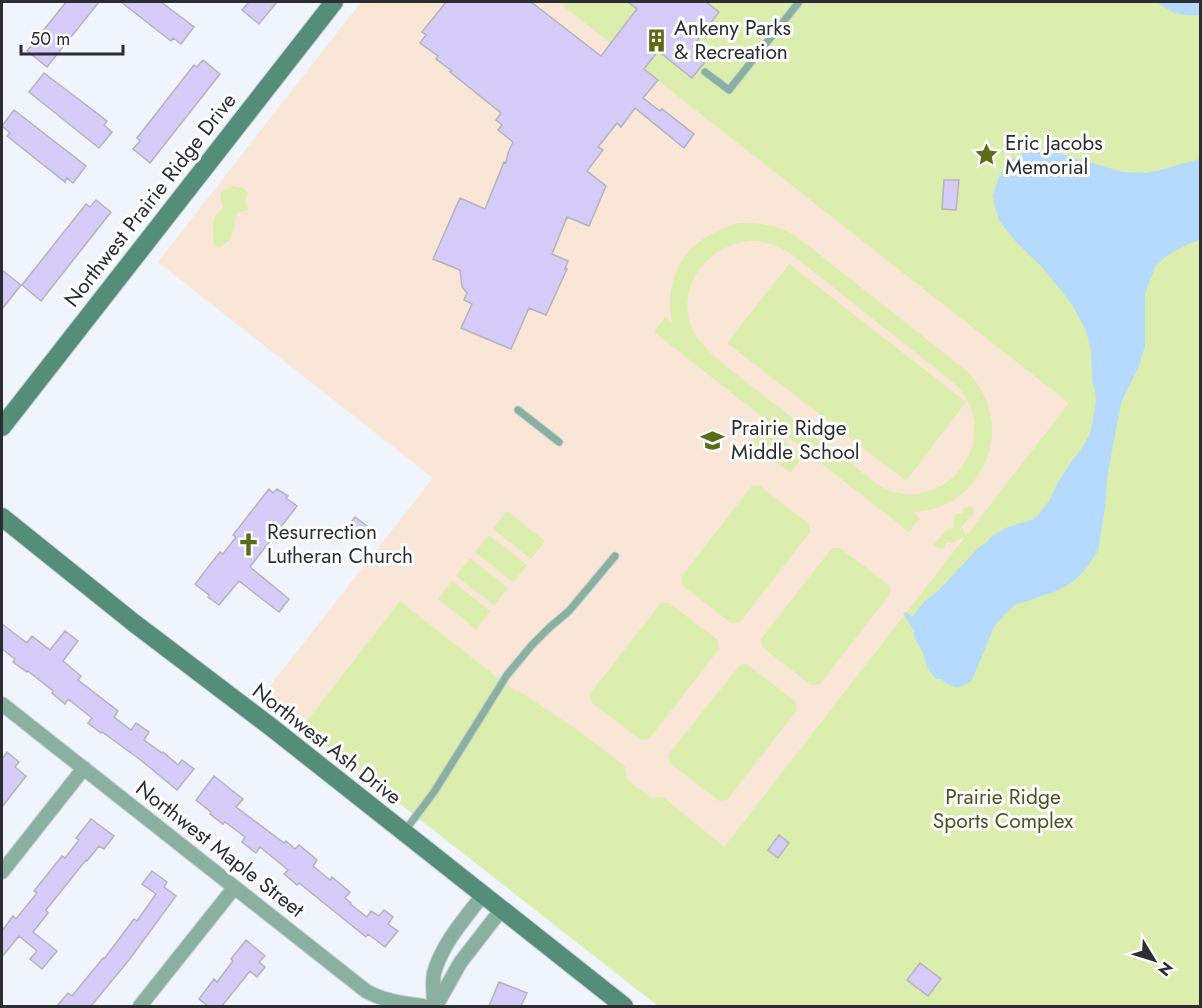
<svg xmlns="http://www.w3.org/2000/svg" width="1202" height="1008" font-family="Jost,sans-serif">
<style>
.education{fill:#f9e6d6}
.green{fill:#dbeead;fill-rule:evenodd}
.water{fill:#b5dafd}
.building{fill:#d5ccf9;stroke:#b5b3bd;stroke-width:1.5}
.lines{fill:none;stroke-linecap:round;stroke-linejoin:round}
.lane-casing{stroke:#ccd0d8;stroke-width:9}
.street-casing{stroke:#ccd0d8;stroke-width:16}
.secondary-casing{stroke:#ccd0d8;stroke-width:20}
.lane{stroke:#8ab0a0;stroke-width:7}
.street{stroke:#8ab0a0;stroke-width:14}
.secondary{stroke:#548e78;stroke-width:18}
.labels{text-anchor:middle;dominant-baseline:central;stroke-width:6;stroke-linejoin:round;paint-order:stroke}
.poi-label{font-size:21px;fill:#2b2d30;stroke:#fff;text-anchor:start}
.street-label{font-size:21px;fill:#2b2d30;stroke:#fff}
.park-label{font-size:21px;fill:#48561e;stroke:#fff}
</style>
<rect width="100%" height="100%" fill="#eff4fd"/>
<path class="education" d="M361,2h197l512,401 -350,449 -320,-251 -98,126 -36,-36 167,-213 -275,-216z"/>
<path class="green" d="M558,2h642v1004h-542l-356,-279 98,-126 116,91 1,-2 62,41 46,35 2,13 24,19 12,-1 61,50 241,-310 -14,6 -5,-1 -1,5 -4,2 -7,-4 1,-3 12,-12 6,-2 1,-11 2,-3 7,-1v-4l7,-3 3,3 1,5 -9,8 -3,5 4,9 103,-133z
M234,186c7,3 12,0 14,9l-3,3 3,12 -11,3 -6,26 -12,9 -3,-1c-4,-5 -4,-25 -1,-31 0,-1 7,-6 8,-7 0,-7 -5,-11 -1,-18z
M739,223c23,0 37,2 57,13l172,136c27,30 33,69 10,103 -7,11 -17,22 -30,28 -11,6 -23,8 -35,9l7,6 -11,14 -255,-200 11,-15 7,5c-9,-51 18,-86 67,-99zM748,241c16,-1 28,4 42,12l150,119c10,8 20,15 26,26 26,44 -11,100 -61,96 -10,-1 -19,-5 -27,-9l-161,-126c-10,-10 -20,-19 -26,-33 -15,-40 17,-80 57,-85z
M789,264l177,138 -60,79 -179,-138z
M764,425l39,31 -13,17 -16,-13 -3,2 -7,-6 2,-3 -15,-11z
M752,486h8l49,38 1,8 -70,90 -9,1 -49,-38 -1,-8z
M507,511l38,30 -14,18 -38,-30z
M489,535l38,30 -14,17 -38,-30z
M832,548h8l49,37 1,9 -70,90 -9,1 -49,-38 -1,-8z
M470,558l38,30 -14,17 -38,-29z
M452,581l38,30 -14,18 -38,-30z
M661,603h8l49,37 1,9 -70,90 -8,1 -49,-37 -2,-9z
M747,664l49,38 1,8 -70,90 -8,1 -49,-38 -2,-8 72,-90z"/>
<path class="water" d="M1157,2h43v13c-16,2 -30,-2 -43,-13z
M1034,150l21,2 68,20 22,1 11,-2 44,-12v81l-9,3 -13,6 -11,7 -11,9 -11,28v53l-6,20 -18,37 -13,70 -3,35 -7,43 -13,19 -10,10 -14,9 -10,4 -36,12 -8,7 -13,15 -22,53c-12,10 -19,9 -31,-1h-5l-8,-10 -6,-18 -8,-14v-6l-11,-18 3,-1 6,5 12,-15 16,-13 38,-41 9,-6 5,-6 16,-9 25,-8 5,-4 11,-14 9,-19 14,-21 10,-13 8,-14 2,-10 4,-23 -1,-11 -3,-10 -1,-30 -5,-19 -15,-28 -29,-36 -25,-24 -17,-21 -5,-14 -2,-13 5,-16 6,-11 7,-8 13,-7z"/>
<path class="building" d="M66,2h33l-52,65 -20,-16z
M121,2h40l33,25 -13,17 -8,-6 -2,3z
M249,2h28l-18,22 -17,-14z
M446,2h85l70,54 36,-47 -9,-7h78l13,10 -26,34 15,12 -16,20 -34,-27 -14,18 14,11 -15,18 17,13 2,-2 32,25 -10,14 -49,-40 -14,19 -4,-4 -19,24 5,3 -16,21 19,15 -17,40 -22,-9 -15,37 16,7 -3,8h2l-21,46 -17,-7 -18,41 -50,-21 11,-24 -8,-4 3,-7 -5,-6 -2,-17 -27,-11 27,-61 25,11 19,-47 2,1 2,-10 5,-11 -15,-12 4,-5 -6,-5 5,-7 -51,-41 2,-1 -16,-12 2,-3 -18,-13 6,-8 -4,-3z
M203,60l17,14 -70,89 -17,-14 7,-8 -3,-3 57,-73 3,2z
M44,73l63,48 -3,4 8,7 -13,16 -70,-56z
M14,110l72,56 -13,17 -6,-5 -2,4 -58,-46 3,-3 -8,-7z
M944,180h15l-3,30 -14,-1z
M96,200l15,12 -70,89 -19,-16 64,-81 4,3z
M2,270l19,15 -19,24z
M269,489l4,4 4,-4 11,7 -2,2 11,8 -47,61 39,32 -10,13 -40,-31 -20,24 -11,-8 1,-2 -14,-11 25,-32 3,2 13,-17 -3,-2z
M355,517l12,9 -11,14 -12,-9z
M2,624l25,19 5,-7 18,14 15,-19 13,10 -15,20 18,15 -3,4 40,31 -4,6 17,13 5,-7 13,9 -5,8 18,13 1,-1 15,13 4,-5 12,9 -17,21 -35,-29 -40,-29 -1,1 -13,-10 4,-5 -24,-19 -3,5 -13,-11 1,-2 -25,-20 -1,1 -14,-10 2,-3 -13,-10z
M7,752l12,10 -4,5 11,9 -24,31v-48z
M214,776l29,23 -7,8 48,36 2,-2 9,8 4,-4 18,15 -4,6 17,14 2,-3 18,15 -5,6 6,5 -1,1 17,13 4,-6 8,5 5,-6 9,7 -5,7 10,7 -13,16 -17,-13 -2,3 -67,-54 -2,2 -13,-11 4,-4 -28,-23 -4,6 -14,-11 3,-5 -20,-15 -2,2 -13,-10 1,-2 -15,-12z
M91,819l23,17 -10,13 -5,-3 -12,15 -1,-1 -40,50 2,3 -15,19 24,19 -15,18 -12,-10 7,-8 -18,-15 -17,21v-26l11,-15 3,3 21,-26 -3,-2 28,-35 3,2 14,-18 -3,-2z
M779,835l10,8 -11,15 -10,-8z
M152,871l15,11 -3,5 12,9 -47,64 -38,46h-34l11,-13 4,3 31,-38 1,1 30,-40 3,2 19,-27 -14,-10z
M246,940l19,16 -6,6 6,5 -8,10 -7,-6 -28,35h-14l-9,-7 15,-20 3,3 16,-21 -2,-2z
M920,963l21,16 -13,17 -21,-16z
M499,982l28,11 -6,13h-32z"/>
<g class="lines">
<defs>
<path id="lane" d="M705,72l24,18 70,-88
M518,410l41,32
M404,832l30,-40 73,-117 25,-30 18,-18 19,-16 46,-55"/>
<path id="street" d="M2,704l364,287c18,10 36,12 57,15
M2,872l82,-104
M140,1006l94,-118
M434,1006c0,-10 -2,-23 0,-33 8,-29 31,-55 49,-78
M436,1006l24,-43 41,-53"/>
<path id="secondary" d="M2,427l332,-425
M2,517l132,106 137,104 353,279"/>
</defs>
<use href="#lane" class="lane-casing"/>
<use href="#street" class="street-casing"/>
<use href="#secondary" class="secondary-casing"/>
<use href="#lane" class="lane"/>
<use href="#street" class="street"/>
<use href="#secondary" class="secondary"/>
</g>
<defs>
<symbol id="building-bare" viewBox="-9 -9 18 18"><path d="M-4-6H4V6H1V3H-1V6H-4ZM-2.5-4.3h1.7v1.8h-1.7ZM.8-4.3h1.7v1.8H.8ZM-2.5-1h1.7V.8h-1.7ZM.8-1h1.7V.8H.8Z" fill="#5b6c17" stroke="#fff" stroke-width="2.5" paint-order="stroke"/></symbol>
<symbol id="sight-bare" viewBox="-9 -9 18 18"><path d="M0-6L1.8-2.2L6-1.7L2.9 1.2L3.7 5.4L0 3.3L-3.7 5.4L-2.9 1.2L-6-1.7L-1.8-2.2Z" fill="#5b6c17" stroke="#fff" stroke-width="2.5" paint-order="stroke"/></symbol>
<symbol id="school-bare" viewBox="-9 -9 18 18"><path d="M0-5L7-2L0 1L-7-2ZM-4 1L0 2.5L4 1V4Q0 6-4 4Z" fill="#5b6c17" stroke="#fff" stroke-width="2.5" paint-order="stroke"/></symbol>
<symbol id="church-bare" viewBox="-9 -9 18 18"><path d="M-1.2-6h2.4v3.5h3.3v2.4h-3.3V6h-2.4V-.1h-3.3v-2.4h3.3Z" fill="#5b6c17" stroke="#fff" stroke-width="2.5" paint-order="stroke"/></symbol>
</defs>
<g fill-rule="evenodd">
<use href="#building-bare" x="640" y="24" width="33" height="33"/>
<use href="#sight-bare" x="970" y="138" width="33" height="33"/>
<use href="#school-bare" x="696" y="424" width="33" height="33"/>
<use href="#church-bare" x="232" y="528" width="33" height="33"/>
</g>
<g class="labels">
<g class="poi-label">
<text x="674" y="28">Ankeny Parks<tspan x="674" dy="24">&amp; Recreation</tspan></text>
<text x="1005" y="143">Eric Jacobs<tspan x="1005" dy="24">Memorial</tspan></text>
<text x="731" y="428">Prairie Ridge<tspan x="731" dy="24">Middle School</tspan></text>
<text x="267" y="532">Resurrection<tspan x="267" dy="24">Lutheran Church</tspan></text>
</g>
<g class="street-label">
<text transform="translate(150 200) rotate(-52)">Northwest Prairie Ridge Drive</text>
<text transform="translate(327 744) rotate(38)">Northwest Ash Drive</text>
<text transform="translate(220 849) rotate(38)">Northwest Maple Street</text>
</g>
<g class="park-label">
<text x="1003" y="797">Prairie Ridge<tspan x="1003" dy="24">Sports Complex</tspan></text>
</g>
</g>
<rect width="1202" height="1008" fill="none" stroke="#2b2d30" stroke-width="6"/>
<g transform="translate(1154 960) rotate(128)" stroke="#ffffff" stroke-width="4.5" paint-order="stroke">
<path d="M0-4.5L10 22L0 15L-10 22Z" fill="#2b2d30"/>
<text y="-9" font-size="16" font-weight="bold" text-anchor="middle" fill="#2b2d30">N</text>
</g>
<path d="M21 45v9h102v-9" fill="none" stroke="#2b2d30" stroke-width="3"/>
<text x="30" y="45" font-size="18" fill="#2b2d30" stroke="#ffffff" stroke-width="4.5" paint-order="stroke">50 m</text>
</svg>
